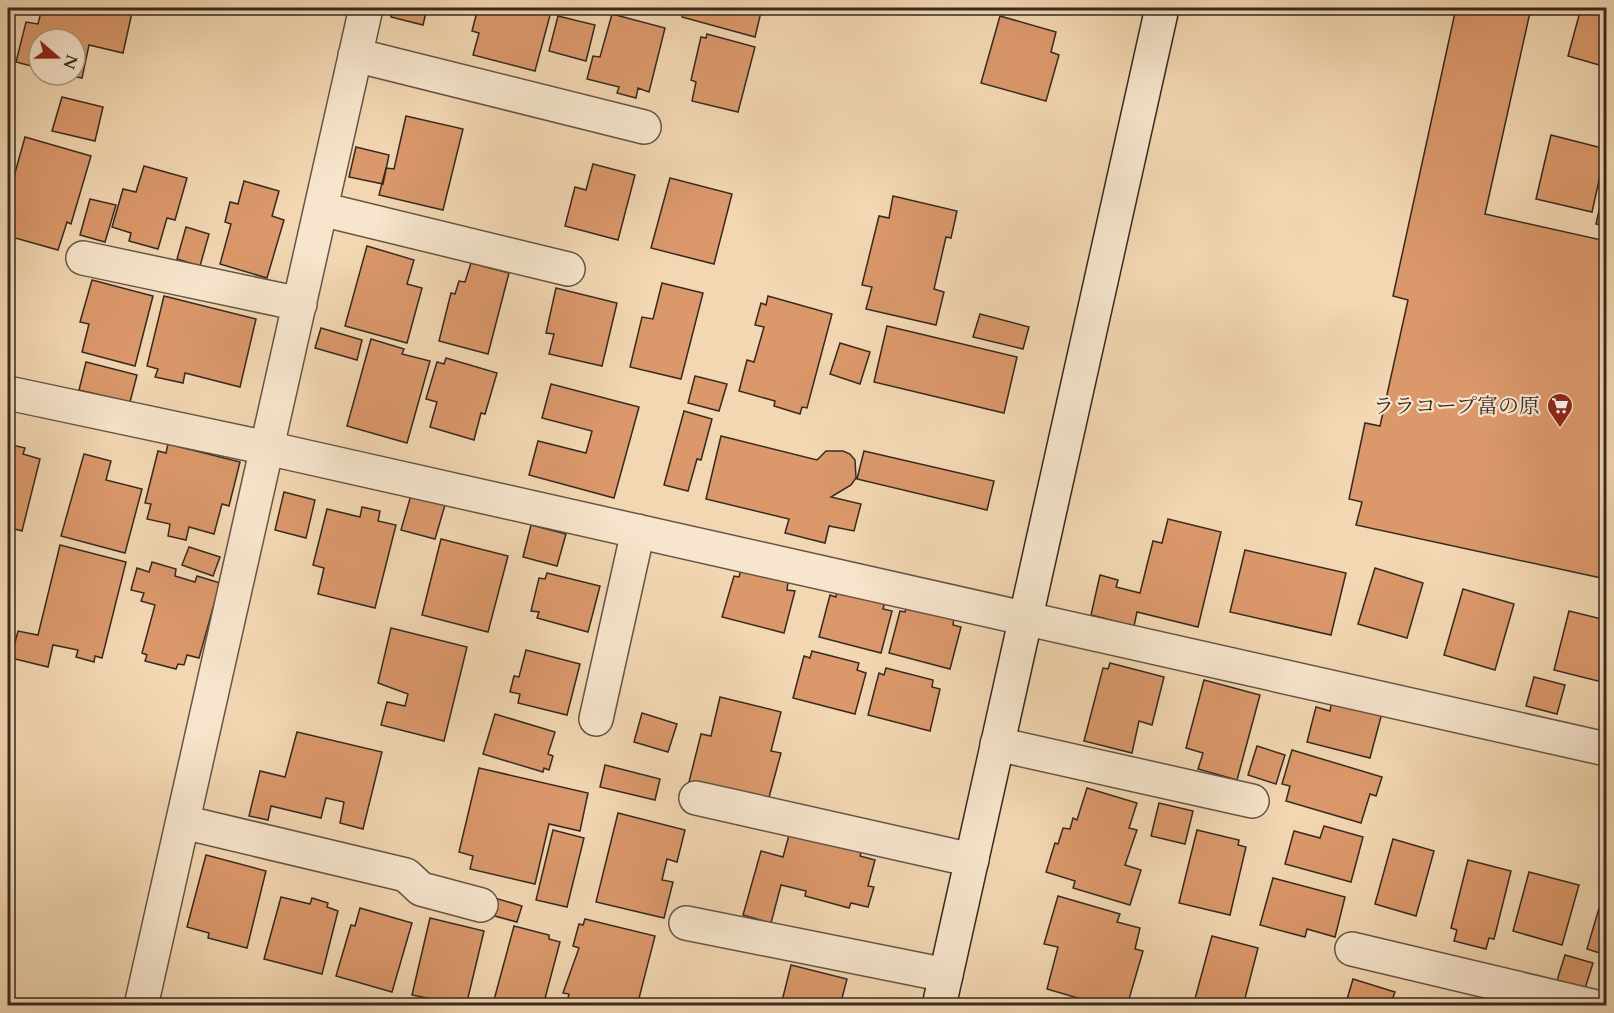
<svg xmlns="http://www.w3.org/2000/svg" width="1614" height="1013" font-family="Cardo,'Noto Serif JP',serif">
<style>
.building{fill:#db986b;stroke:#362a21;stroke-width:1.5}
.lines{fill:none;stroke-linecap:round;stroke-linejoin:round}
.street-casing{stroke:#655545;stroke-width:36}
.secondary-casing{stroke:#362a21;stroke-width:36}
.street{stroke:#f7e5cd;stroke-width:33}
.secondary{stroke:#f7e5cd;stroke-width:33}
.labels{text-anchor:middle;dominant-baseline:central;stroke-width:4.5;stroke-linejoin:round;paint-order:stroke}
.poi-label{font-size:21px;fill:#362a21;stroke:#f7e5cd;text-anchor:end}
</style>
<rect width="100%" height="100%" fill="#f2d7b2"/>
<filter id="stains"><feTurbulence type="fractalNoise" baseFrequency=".00333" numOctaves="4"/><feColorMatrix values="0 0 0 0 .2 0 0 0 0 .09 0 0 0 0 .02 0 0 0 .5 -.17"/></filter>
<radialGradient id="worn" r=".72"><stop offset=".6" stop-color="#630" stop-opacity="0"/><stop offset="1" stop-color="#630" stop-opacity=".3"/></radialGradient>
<path class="building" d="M42,8h91l-10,45 -34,-8 -7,33 -14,-3h7v-36h-36v29l-23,-6 10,-40 12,2z
M393,8h34l-4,17 -32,-8z
M478,8h74l-17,63 -62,-16 6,-22 -7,-2z
M685,8h77l-7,29 -73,-20z
M1456,8h75l-46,206 121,27v338l-250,-54 6,-23 -13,-3 16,-76 15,3 28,-126 -15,-4z
M1581,8h25v59l-38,-11z
M612,14l53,14 -16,64 -11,-4 -2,10 -19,-5 2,-6 -32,-8 6,-23 7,1z
M558,16l37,9 -9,36 -37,-10z
M1000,16l56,16 -5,20 8,3 -13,46 -65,-18z
M707,34l48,13 -17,65 -46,-11 4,-19 -5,-2 10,-43 5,1z
M62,97l41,10 -8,34 -43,-10z
M406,116l57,13 -20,81 -64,-15 7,-27 8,1z
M1551,135l55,14 -14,63 -56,-13z
M25,137l66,19 -20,68 -4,-2 -9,28 -50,-14v-38z
M356,147l33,8 -6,29 -34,-7z
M593,164l42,11 -17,65 -53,-14 10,-39 11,3z
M144,166l43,12 -12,42 -8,-2 -9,31 -29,-8 2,-8 -19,-6 11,-38 13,3z
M670,178l62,16 -18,70 -63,-16z
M1606,180v46l-10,-2z
M244,181l35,10 -7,25 12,4 -17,58 -47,-14 11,-40 -6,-2 5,-20 8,2z
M893,196l64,15 -6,27 -5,-1 -12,52 10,3 -8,33 -70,-16 6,-22 -10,-2 17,-69 10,2z
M90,199l26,6 -11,37 -25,-7z
M186,227l23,7 -9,32 -23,-7z
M367,246l47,14 -7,24 15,4 -15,55 -62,-17z
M471,263l38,10 -21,81 -49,-13 12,-48 4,1 4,-13 6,1z
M92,280l61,16 -18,70 -53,-14 7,-28 -9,-2z
M662,283l41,10 -22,86 -51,-12 12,-50 11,2z
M556,288l61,15 -15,63 -53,-12 5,-20 -8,-1z
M164,296l92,23 -16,68 -55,-14 -2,10 -28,-6 3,-8 -11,-3z
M768,296l64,18 -25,94 -5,-1 -2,7 -26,-8 1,-5 -36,-10 8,-31 7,2 10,-35 -9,-2 6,-22 5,2z
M980,314l49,13 -6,22 -50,-12z
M887,326l130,31 -13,56 -130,-31z
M321,328l41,12 -5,20 -42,-12z
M371,339l33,10 -2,5 28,7 -23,82 -60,-17z
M840,343l30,9 -10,32 -30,-10z
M446,358l51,15 -12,41 -4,-1 -7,27 -44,-13 7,-25 -11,-3 11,-37 7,2z
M86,362l51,13 -7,27 -51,-12z
M695,376l32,8 -8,27 -31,-8z
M551,384l88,23 -25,91 -85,-23 9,-34 48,12 6,-22 -50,-13z
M684,411l28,8 -11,41 -4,-1 -9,32 -24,-6z
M721,436l96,24 9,-9h17l7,3 5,6 1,18 -5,7 -20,12 30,7 -7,27 -25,-5 -4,17 -40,-10 4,-14 -83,-20z
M8,444l17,4 -2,6 17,5 -18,72 -14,-4z
M168,444l72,18 -11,44 -7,-2 -8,30 -25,-7 -3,13 -18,-4 2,-12 -23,-5 4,-15 -6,-1 13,-52 8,2z
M864,451l130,30 -7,29 -130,-31z
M84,454l27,7 -5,19 36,9 -17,64 -64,-17z
M284,492l31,8 -9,38 -31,-8z
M411,495l34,10 -10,34 -34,-9z
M362,507l18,4 -2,10 18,4 -21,83 -57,-14 6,-26 -11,-3 14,-56 33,8z
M1168,519l53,13 -23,95 -61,-15 -3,14 -43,-11 9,-40 18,5 -2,7 24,6 13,-52 9,2z
M531,525l35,9 -9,32 -34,-9z
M441,539l67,17 -20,76 -66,-17z
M60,545l66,17 -24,96 -7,-2 -1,6 -18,-5 2,-7 -25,-5 -5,22 -37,-9 7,-27 20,4z
M189,547l31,10 -7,19 -31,-11z
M1245,550l101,23 -15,62 -101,-23z
M152,562l24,7 -1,7 20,6 2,-6 23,7 -21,75 -12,-3 -3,10 -6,-1 -2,5 -31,-8 2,-6 -5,-2 13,-48 -14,-4 3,-8 -13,-3 6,-22 12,4z
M1375,568l48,15 -16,55 -49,-14z
M741,570l47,12 -1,8 8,1 -11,42 -62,-16 12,-41 5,1z
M547,573l53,13 -12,46 -51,-14 2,-6 -8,-1 8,-33 6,1z
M1463,589l51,15 -19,66 -51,-15z
M837,590l48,12 -2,7 9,2 -11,42 -62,-16 11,-42 6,2z
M907,606l47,12 -1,7 8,2 -11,42 -61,-16 11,-42 5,1z
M1569,611l37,9v63l-52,-13z
M391,628l76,19 -23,94 -63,-16 6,-23 18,4 3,-12 -30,-11z
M526,650l54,14 -13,51 -49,-12 2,-9 -10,-2 4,-16 5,1z
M812,651l47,12 -2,7 9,3 -11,41 -62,-16 11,-42 6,2z
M1110,663l54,14 -12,48 -13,-4 -7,32 -48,-12 19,-73 5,1z
M886,668l47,12 -1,7 8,2 -10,42 -62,-16 11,-42 5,2z
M1534,677l31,8 -8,29 -31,-8z
M1204,680l56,15 -23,85 -39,-11 5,-16 -17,-5z
M720,697l61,15 -10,39 10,2 -13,48 -79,-19 12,-48 10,2z
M1332,700l50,13 -12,45 -63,-16 9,-35 14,4z
M642,713l35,11 -9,28 -34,-10z
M495,714l60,18 -7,22 5,2 -4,14 -5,-2 -1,4 -60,-18z
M297,732l85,20 -19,77 -23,-6 4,-21 -18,-4 -5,20 -50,-12 -3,14 -19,-4 11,-45 25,6z
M1257,746l28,9 -9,29 -28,-9z
M1292,750l90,27 -6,19 -6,-2 -9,29 -75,-22 4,-15 -8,-2z
M605,765l55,14 -5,21 -55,-13z
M479,768l109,25 -8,38 -31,-7 -14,60 -65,-15 3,-13 -14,-4z
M1087,788l50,15 -8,25 8,2 -12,35 16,5 -11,35 -57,-17 2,-7 -29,-9 9,-29 3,1 5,-16 7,1 3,-11 4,2z
M1159,803l34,8 -8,33 -34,-8z
M618,813l67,17 -8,32 -10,-3 -5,21 11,2 -9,36 -68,-16z
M1324,826l39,11 -12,45 -66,-18 9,-33 26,7z
M553,830l31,8 -17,69 -31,-7z
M1197,830l42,10 -1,5 8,2 -16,68 -51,-12z
M789,835l73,14 -2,7 15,4 -7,26 6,1 -6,20 -17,-4 -2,5 -44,-12 1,-5 -25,-6 -10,38 -28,-8 18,-64 22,6z
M1393,839l41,12 -18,65 -41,-12z
M206,855l60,16 -19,77 -39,-10 1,-5 -22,-6z
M1468,860l43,11 -17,68 -5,-1 -3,11 -32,-8 3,-11 -6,-2z
M1529,872l50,13 -17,60 -49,-14z
M1273,878l72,19 -10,40 -28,-8 -2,8 -45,-12z
M1605,888l1,1v66l-19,-6z
M488,896l34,10 -5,16 -34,-9z
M1058,896l62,18 -3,8 23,6 -5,21 8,2 -16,55h-22l-58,-17 11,-42 -14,-3z
M281,897l29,7 2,-6 16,5 -1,4 11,4 -16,63 -58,-15z
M360,908l52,15 -20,69 -56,-16 15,-51 4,1z
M430,918l54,13 -18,75 -54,-11z
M585,919l70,17 -18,70h-71l3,-12 -6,-1 16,-45 -6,-2 6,-22 4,1z
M514,926l35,9v4l11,3 -17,64h-29l-20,-6z
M1212,936l46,12 -15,58h-50z
M1565,955l28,8 -10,32 -28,-8z
M791,965l56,14 -7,27h-64l5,-1z
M1353,979l42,13 -5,14h-45z"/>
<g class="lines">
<defs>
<path id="street" d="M355,55l289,72
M321,209l247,60
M83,258l217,46
M8,393l259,55 1339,301
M596,719l42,-188
M997,744l255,57
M696,798l276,62
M183,822l223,53 15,14 60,16
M686,923l260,52
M1352,949l240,57
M141,1006l225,-998"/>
<path id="secondary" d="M939,1006l223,-998"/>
</defs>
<use href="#street" class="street-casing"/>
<use href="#secondary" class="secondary-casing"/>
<use href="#street" class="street"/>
<use href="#secondary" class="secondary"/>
</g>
<defs>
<symbol id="supermarket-pin" viewBox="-11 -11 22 30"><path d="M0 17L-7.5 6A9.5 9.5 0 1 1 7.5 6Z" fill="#8f2418" stroke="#f7e5cd"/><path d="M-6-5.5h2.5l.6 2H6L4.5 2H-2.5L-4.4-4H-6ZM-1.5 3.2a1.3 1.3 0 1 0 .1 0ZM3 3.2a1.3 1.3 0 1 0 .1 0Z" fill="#fff"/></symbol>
</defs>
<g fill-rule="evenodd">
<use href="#supermarket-pin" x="1545" y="391" width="30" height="40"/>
</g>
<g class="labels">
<g class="poi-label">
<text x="1540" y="406">ララコープ富の原</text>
</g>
</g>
<rect width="1614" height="1013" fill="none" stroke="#f2d7b2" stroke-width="30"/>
<rect x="9" y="9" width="1596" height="995" fill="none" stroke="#362a21" stroke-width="3"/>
<rect x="15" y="15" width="1584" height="983" fill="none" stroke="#362a21" stroke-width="1.5"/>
<g transform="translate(57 57) rotate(110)"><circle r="28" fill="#f7e5cd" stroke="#aa9a88" stroke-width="1.5"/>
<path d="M0-4.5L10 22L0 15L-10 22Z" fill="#8f2418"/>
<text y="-9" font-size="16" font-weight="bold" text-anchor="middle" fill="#362a21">N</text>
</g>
<rect width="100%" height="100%" filter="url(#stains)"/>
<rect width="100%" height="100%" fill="url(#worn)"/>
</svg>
